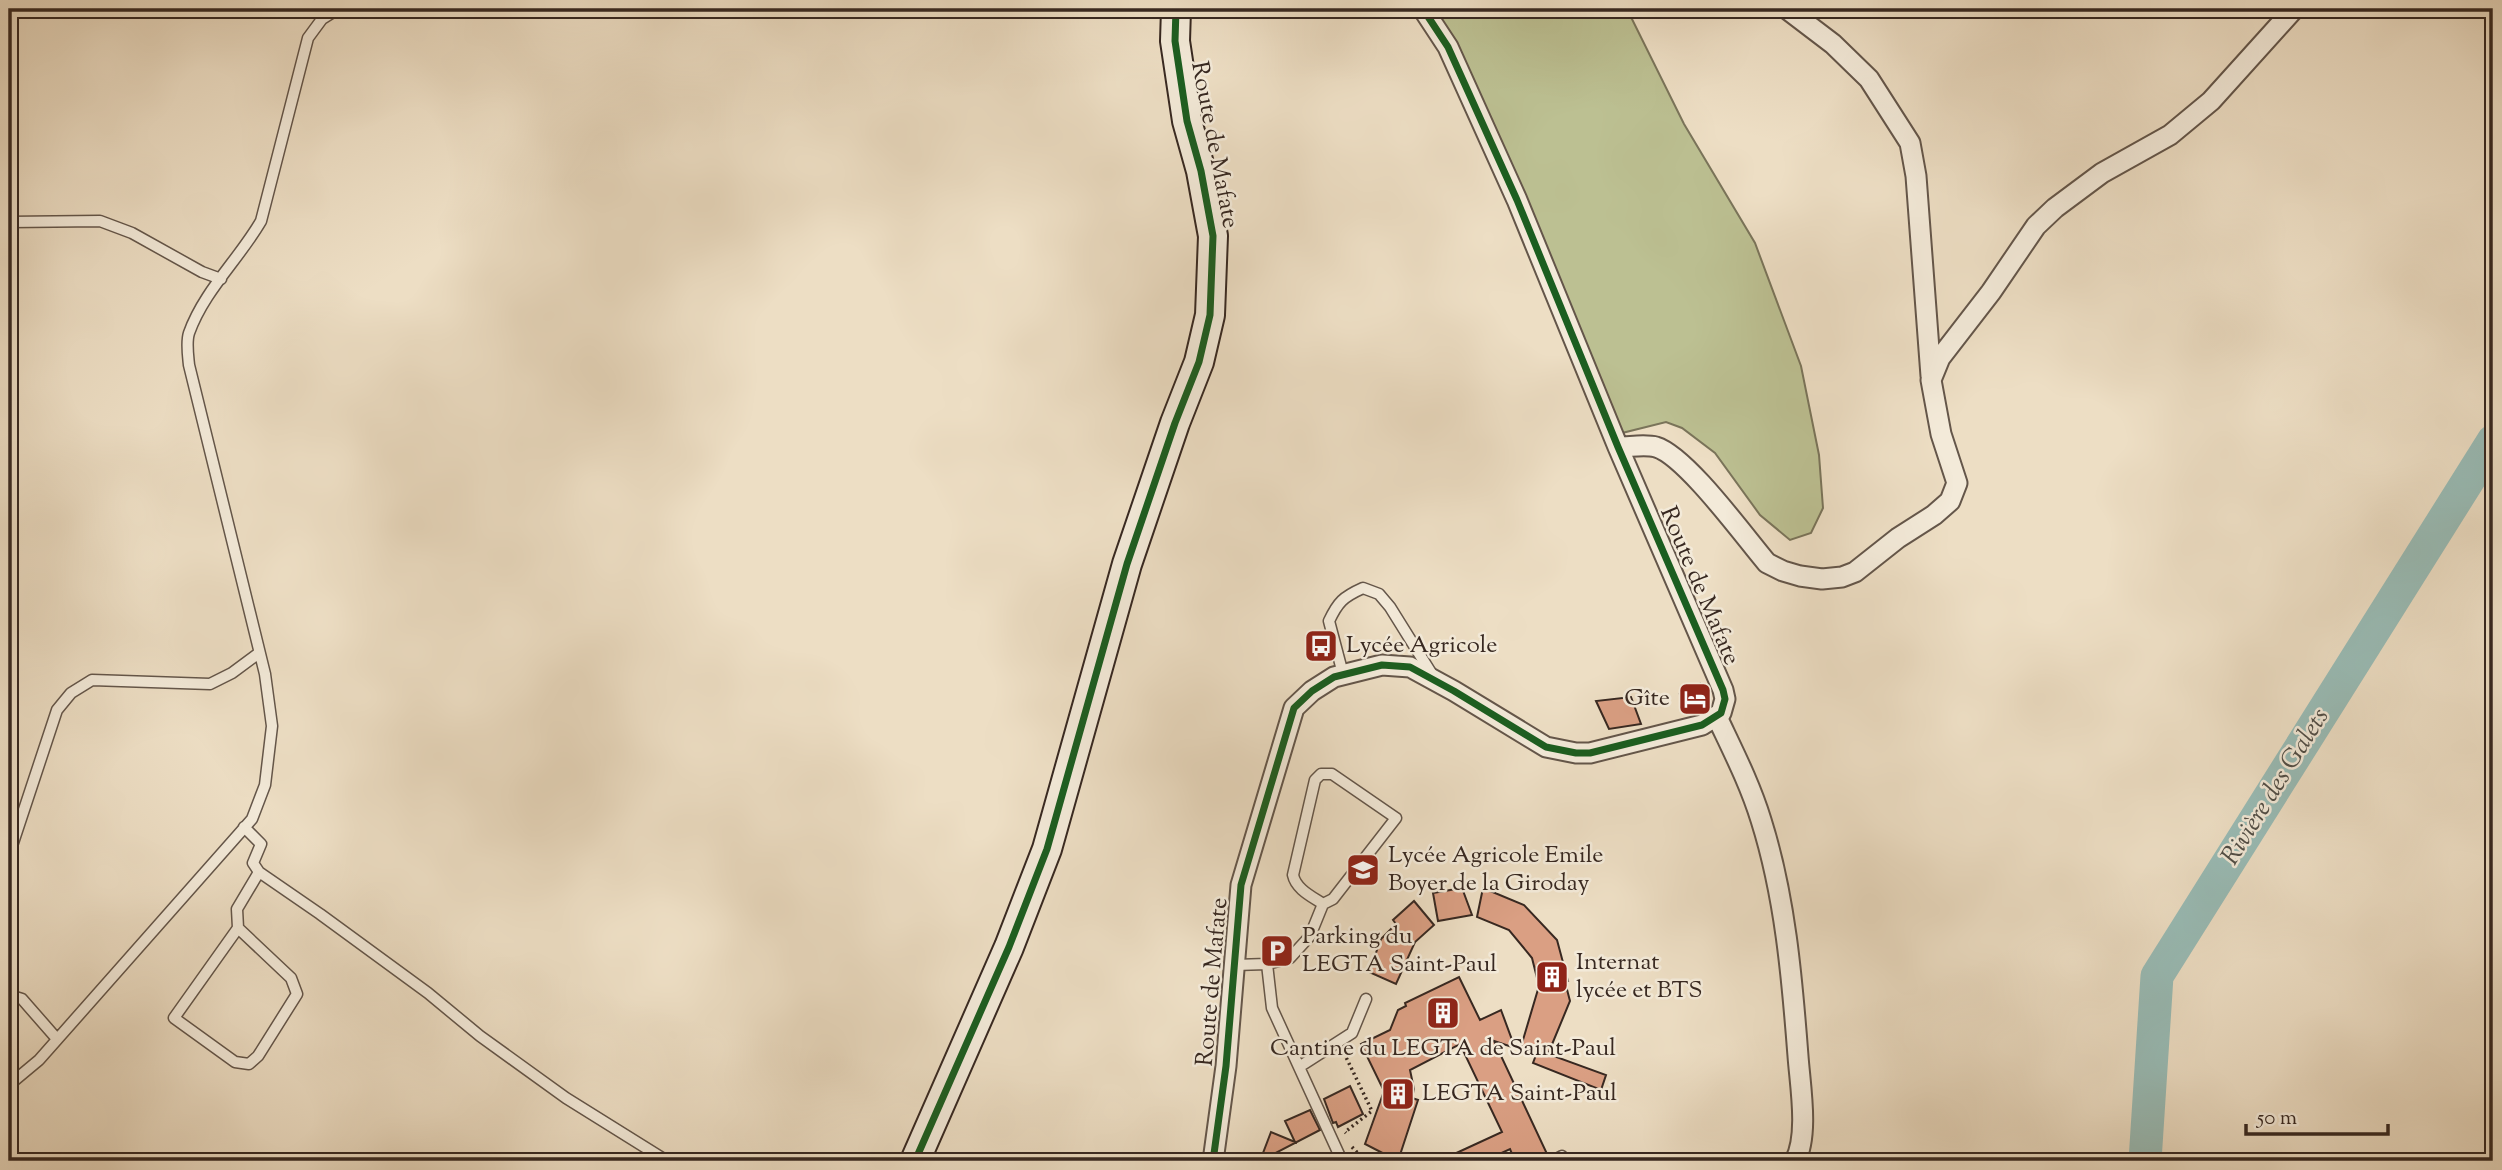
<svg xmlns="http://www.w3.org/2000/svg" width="2502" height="1170" font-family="'Sorts Mill Goudy',serif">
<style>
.green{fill:#bcc092;stroke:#7a745a;stroke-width:2}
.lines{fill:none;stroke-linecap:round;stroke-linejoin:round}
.river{stroke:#99bcb6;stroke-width:33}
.building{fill:#da9f83;stroke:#372821;stroke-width:2}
.service-casing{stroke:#64564a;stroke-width:13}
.minor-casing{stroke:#64564a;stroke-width:23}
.secondary-casing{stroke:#372821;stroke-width:32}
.path{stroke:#372821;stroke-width:3.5;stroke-dasharray:2 3.5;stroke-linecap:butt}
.service{stroke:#f3ead9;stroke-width:10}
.minor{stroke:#f3ead9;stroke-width:19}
.secondary{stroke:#f3ead9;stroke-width:28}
.cycleway-casing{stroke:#f3ead9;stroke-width:11}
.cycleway{stroke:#1b5e20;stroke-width:7}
.labels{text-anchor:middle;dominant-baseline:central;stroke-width:5;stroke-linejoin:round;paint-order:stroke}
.street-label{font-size:24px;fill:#372821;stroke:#f3ead9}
.poi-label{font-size:24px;fill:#372821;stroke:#f3ead9;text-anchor:start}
.water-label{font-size:26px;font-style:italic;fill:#504d46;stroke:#f3ead9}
</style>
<rect width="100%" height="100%" fill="#eddec4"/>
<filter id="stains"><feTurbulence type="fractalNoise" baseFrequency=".00286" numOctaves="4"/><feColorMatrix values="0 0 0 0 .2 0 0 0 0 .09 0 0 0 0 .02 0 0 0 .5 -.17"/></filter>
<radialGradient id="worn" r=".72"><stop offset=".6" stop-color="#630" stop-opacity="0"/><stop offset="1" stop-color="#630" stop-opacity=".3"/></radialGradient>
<path class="green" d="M1429,9h198l57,115 71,119 46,123 18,89 4,53 -12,25 -21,7 -30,-25 -45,-62 -33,-25 -16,-6 -44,11 -154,-365z"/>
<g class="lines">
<path class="river" d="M2145,1161l12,-185 336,-535"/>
</g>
<path class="building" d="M1700,684l8,21 -13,9 -15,-20z
M1631,697l10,27 -32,5 -13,-28z
M1462,888l10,27 -34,6 -5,-28z
M1483,888l41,17 33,35 11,41 -3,1 5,19 -22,53 58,21 -5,15 -68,-27 3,-8 -16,-5 19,-64 -7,-28 -23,-28 -32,-13z
M1414,901l20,24 -19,17 -19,42 -27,-12 12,-33 15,-15 -3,-4z
M1459,977l21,43 21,-10 14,38 -21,-7 54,115 -2,5h-31l-5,-12 -26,12h-45l63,-29 -42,-88 -50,26 4,19 -2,9 6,2 -20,61 -33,-17 19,-53 -23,-47 29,-14 8,-20 8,-4 -1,-3z
M1350,1086l13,28 -25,13 -2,-5 -3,1 -9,-24z
M1310,1110l10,20 -60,31 11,-29 24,10 -10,-21z"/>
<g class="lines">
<defs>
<path id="service" d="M9,222l91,-1 32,12 70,39 19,7
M1343,674l-14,-53c9,-19 14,-24 34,-33l16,6 11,13 43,69
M244,827l17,17 -8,19 6,9 61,42 108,79 52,43 86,62 101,63
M9,855l48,-145 14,-17 21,-13 118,4 22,-11 27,-20
M238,928l53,50 6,16 -39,62 -9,8 -14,-2 -61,-44 64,-90 -1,-19 22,-37
M1267,964l23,-6 20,-22 13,-32 10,-5 63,-81 -64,-44h-11l-6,6 -22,95c3,14 18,21 30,29
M1235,965l32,-1 5,44 70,153
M9,995l13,4 35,40
M1299,1067l53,-34 14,-34
M9,1085l30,-25 213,-241 13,-34 7,-59 -7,-52 -76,-309c-1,-10 -3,-23 0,-32 15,-42 50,-74 72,-112l47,-183 14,-19 16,-10
M1553,1161l9,-5"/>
<path id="minor" d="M1787,9l46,35 36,35 41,64 6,33 15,200
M1618,447c12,0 27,-3 38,0 30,9 88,89 111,116l16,8 17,5 22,3 20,-2 13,-5 43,-34 36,-23 16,-14 7,-18 -16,-49 -10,-54 9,-22 51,-66 45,-66 19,-18 47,-35 68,-38 41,-34 83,-92
M1717,717c16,34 33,67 44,103 24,76 31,157 37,236 2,29 11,79 -3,105
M1213,1161l13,-95 15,-181 53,-177 18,-17 22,-14 48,-12 28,2 44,24 92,56 30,6h14l112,-28 19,-12 4,-14 -2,-9 -105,-243 -101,-247 -69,-153 -25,-38"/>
<path id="secondary" d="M915,1161l94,-214 38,-98 80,-285 48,-141 24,-61 11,-47 3,-79 -12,-65 -14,-50 -12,-80 1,-32"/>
</defs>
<use href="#service" class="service-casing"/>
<use href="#minor" class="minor-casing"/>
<use href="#secondary" class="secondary-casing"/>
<path class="path" d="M1344,1053l28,58 -27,21 1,1
M1352,1147l13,14"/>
<use href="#service" class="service"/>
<use href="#minor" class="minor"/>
<use href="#secondary" class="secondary"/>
<defs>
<path id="cycleway" d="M915,1161l94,-214 38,-98 80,-285 48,-141 24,-61 11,-47 3,-79 -12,-65 -14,-50 -12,-80 1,-32
M1213,1161l13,-95 15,-181 53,-177 18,-17 22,-14 48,-12 28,2 44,24 92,56 30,6h14l112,-28 19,-12 4,-14 -2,-9 -105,-243 -101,-247 -69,-153 -25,-38"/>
</defs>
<use href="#cycleway" class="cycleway-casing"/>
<use href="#cycleway" class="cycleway"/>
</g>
<defs>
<symbol id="bus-square" viewBox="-11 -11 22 22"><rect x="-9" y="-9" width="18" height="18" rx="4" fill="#8f2418" stroke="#f3ead9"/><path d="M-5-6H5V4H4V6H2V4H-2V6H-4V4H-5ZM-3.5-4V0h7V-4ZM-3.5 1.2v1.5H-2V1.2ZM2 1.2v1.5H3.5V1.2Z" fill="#fff"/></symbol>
<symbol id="hotel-square" viewBox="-11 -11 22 22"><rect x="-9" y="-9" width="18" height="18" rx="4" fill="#8f2418" stroke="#f3ead9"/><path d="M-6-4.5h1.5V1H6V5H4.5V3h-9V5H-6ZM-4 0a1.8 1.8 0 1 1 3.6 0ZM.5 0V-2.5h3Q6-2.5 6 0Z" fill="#fff"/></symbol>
<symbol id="school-square" viewBox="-11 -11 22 22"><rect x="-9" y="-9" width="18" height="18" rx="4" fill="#8f2418" stroke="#f3ead9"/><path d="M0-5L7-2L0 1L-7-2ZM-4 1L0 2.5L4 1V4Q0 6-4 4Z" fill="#fff"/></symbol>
<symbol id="parking-square" viewBox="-11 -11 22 22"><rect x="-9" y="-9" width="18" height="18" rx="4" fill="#8f2418" stroke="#f3ead9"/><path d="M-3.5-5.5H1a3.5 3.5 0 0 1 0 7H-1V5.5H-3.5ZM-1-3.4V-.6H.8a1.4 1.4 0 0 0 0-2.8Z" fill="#fff"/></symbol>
<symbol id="building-square" viewBox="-11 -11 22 22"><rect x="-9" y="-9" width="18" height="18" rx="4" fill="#8f2418" stroke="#f3ead9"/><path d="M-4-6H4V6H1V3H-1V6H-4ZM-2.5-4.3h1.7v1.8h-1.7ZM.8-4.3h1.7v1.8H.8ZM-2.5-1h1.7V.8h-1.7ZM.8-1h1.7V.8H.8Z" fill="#fff"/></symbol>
</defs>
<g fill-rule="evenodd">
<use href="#bus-square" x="1302" y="627" width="38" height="38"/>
<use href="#hotel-square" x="1676" y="680" width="38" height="38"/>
<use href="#school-square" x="1344" y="851" width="38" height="38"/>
<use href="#parking-square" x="1258" y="932" width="38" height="38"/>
<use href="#building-square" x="1533" y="958" width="38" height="38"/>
<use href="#building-square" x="1424" y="994" width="38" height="38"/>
<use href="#building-square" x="1379" y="1075" width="38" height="38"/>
</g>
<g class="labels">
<g class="street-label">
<text transform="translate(1214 145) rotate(79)">Route de Mafate</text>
<text transform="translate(1699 586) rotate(67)">Route de Mafate</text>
<text transform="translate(1213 982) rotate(-85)">Route de Mafate</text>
</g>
<g class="poi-label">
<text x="1346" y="646">Lycée Agricole</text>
<text x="1670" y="699" text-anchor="end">Gîte</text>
<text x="1388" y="856">Lycée Agricole Emile<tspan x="1388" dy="28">Boyer de la Giroday</tspan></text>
<text x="1302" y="937">Parking du<tspan x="1302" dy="28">LEGTA Saint-Paul</tspan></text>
<text x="1576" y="963">Internat<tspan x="1576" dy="28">lycée et BTS</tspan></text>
<text x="1443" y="1049" text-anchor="middle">Cantine du LEGTA de Saint-Paul</text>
<text x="1422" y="1094">LEGTA Saint-Paul</text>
</g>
<g class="water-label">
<text transform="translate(2276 787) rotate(-58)">Rivière des Galets</text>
</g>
</g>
<rect width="2502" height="1170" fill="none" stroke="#eddec4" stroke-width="35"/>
<rect x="10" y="10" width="2481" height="1149" fill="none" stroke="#372821" stroke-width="3.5"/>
<rect x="18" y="18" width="2467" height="1135" fill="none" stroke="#372821" stroke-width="2"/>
<path d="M2246 1124v10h142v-10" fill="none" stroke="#372821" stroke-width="3.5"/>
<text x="2257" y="1124" font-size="21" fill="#372821" stroke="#f3ead9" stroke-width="5" paint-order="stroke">50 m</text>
<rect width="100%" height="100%" filter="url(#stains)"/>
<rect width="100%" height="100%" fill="url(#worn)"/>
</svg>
